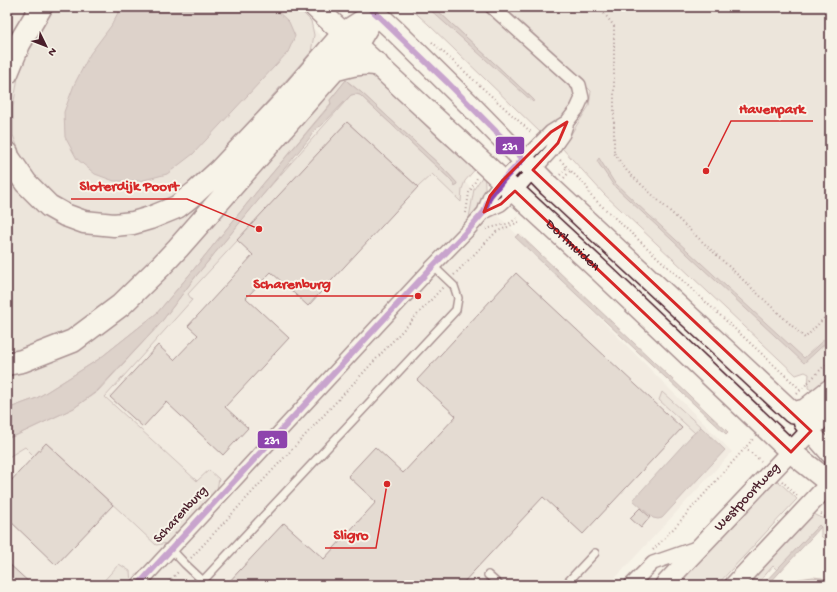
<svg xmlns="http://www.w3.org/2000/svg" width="837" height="592" font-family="'Gochi Hand',sans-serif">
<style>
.built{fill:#eae3da}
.green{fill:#ded4cc;stroke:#947a7c}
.water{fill:#bcaaa7;stroke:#8e7275}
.building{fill:#ccbfb9;stroke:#4a1f2b}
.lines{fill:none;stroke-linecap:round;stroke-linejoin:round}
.lane-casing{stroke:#4a1f2b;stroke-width:10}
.street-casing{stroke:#4a1f2b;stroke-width:16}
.secondary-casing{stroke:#4a1f2b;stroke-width:21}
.primary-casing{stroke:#4a1f2b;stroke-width:24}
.highway-casing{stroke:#4a1f2b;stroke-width:25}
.path{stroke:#4a1f2b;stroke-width:2;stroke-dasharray:1 3;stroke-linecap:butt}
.lane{stroke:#f7f3e8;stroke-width:7}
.street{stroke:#f7f3e8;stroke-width:13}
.secondary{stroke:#f7f3e8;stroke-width:18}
.primary{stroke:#f7f3e8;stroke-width:21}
.highway{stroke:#f7f3e8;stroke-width:22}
.bus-1-casing{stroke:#f7f3e8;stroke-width:9}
.bus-1{stroke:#8e44ad;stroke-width:6}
.marked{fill:none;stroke:#d62828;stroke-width:3;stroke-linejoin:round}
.labels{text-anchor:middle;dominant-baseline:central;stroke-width:4;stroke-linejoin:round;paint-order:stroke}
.street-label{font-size:14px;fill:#4a1f2b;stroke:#f7f3e8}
.leader{fill:none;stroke:#d62828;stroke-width:1.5}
.callout-dot{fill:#d62828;stroke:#f7f3e8;stroke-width:1.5}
.callout-label{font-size:15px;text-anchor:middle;font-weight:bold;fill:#d62828;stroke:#f7f3e8;stroke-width:4;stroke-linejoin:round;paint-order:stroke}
.line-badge{stroke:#f7f3e8;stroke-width:1.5}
.badge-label{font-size:11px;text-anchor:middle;font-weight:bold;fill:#fff}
</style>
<rect width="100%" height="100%" fill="#f7f3e8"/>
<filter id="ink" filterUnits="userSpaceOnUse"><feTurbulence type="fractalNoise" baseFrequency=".025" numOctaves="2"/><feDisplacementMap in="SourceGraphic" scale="8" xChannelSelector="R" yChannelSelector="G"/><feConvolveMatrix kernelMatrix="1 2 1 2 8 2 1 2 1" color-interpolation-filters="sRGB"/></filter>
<g filter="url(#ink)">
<path class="built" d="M7,7h285l440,445 -123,133h-602z"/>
<path class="green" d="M55,7h242l14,14 3,14 -3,17 -105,119 -31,26 -29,13 -40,4 -26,-5 -22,-10 -20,-16 -15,-21 -10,-27v-28l6,-36 15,-33z
M409,7h18l107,93 -95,-88 3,-5h43l86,81 5,9 -9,14 -10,11 -15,12 -114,-110z
M504,7h326v374l-13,12 -9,-5 1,-14 -4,-2 -9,3 -192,-181 -42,-46 27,-42 2,-15z
M374,72l16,14 23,27 32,31 27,17 5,6 -12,14 -3,8 -1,13 -29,-28 -14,13 -71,-65 -159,172 4,6 -87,97 92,84 12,-11 10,9 -2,10 -49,54 -12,2 -34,-32 -76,-70 -12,13 -9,-9 -18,11v-20l10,-3 57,-27 24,-17 61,-66 37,-49 64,-78 91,-103 5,-1 4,1 92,86 3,6 2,-4 -15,-16 -80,-74 -16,-13 -16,20 1,3 -68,81 -73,90 -33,39 -58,46 -38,24 -24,15 -30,11v-37l72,-26 265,-272z
M7,165l30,39 113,25 33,-12 13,-9 13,-12 -62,78 -72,59 -68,25z
M484,174c3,24 0,27 -15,44l5,-29z
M662,392l39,35 -6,6 -36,-33z
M776,479l21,20 -80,86h-40z
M812,513l10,5 8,1v25l-9,-8v-9l-2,-2 -42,45 -4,-4 -13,15 3,2 -1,2h-17z
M119,564l11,7 1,12 -1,2h-30z"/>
<path class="water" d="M121,7h152l16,15 6,14 -7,16 -95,102 -26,20 -27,7h-26l-19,-7 -18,-15 -12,-22 -1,-25 10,-27 16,-31 21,-28z
M427,7h15l-3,5 95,88 -1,2z
M346,80l3,3 13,10 80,74 15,16 -2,4 -3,-6 -92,-86 -4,-1 -5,1 -30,31c-7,2 -8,8 -13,14l-112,136 -37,49 -62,66 -23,17 -57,27 -10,3v-29l30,-11 24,-15 38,-24 58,-46 33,-39 73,-90 68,-80 -1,-4z
M599,158l15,24 23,22 167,154 26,-24v5l-26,24 -190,-177 -17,-25z
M519,234l209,198 -2,2 -211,-197z
M701,427l24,23 -63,68 -4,1 -5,-1 -20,-18 58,-64z
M819,525l2,2 -53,58h-6z
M813,577l9,1 8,3v4h-43l12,-6z"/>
<path class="building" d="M347,122l71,65 -110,119 -37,-34 -25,26 43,40 -64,69 23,21 -25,27 -57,-53 -23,25 -33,-30 48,-52 16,15 24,-25 -10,-9 65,-71 -16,-15z
M516,273l166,155 -99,106 -40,-37 -82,88h-235l58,-62 40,36 52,-57 -28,-26 27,-29 28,26 53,-57 -39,-36z
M46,443l67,62 -57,60 -49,-47v-33z
M640,508l10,9 -9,11 -11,-10z
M7,562l25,23h-25z"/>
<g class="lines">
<defs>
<path id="lane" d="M171,549l14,15 18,17
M488,575l11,10
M199,585l257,-275 2,-12 -4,-12 -21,-20
M565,585l30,-32"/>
<path id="street" d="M484,212l17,-8 14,-13 36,-40 12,-17 4,-12 10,-13 5,-11 -3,-13 -87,-78
M138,585l295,-319 36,-37 15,-17 6,-16 13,-16 48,-48 16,-10
M631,585l22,-22 46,-16"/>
<g id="secondary">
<path d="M803,423l27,31"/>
<path id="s1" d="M664,585l166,-175"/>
<path d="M734,585l96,-102"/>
</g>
<g id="primary">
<path id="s2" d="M315,7l285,264 191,181 39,31"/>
<path d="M369,7l27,25 74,73 79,81 244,227 12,-3 25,-20"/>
</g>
<path id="highway" d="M333,70c15,-4 27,-8 44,-6
M7,73l12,-29 22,-37
M7,153l1,4 18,26 23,23 16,9 19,7 30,3 19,-2 17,-5 27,-11 19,-15 24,-22 66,-70 58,-67 25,-16
M7,364l15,-3 51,-20 48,-36 40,-39 17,-18 178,-203 19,-32"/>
</defs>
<use href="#lane" class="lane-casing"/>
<use href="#street" class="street-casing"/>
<use href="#secondary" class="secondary-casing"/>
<use href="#primary" class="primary-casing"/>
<use href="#highway" class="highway-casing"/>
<path class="path" d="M599,7l15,19v127l13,18 178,167 25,-26
M432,42l100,91
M560,160l27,27 3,8 212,196
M560,175l7,-8
M564,178l7,-8
M466,213l3,-20 8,-15
M486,229l24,-6 9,-6
M454,275l42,-43 25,-11
M797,394l33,-34
M745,448l16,13
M782,481l15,15
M821,514l5,3h4
M653,550l23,-24 77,-87
M191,558l252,-271
M166,585l13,-14"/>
<use href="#lane" class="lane"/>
<use href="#street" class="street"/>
<use href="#secondary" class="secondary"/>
<use href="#primary" class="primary"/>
<use href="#highway" class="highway"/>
<defs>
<path id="bus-1" d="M138,585l295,-319 36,-37 15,-17 6,-16 13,-16 20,-21 -76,-77 -78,-75"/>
</defs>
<use href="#bus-1" class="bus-1-casing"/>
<use href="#bus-1" class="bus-1"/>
</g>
</g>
<path d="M0 0H837V592H0ZM567,122l-9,21 -25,27 278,261 -20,21 -276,-261 -14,13 -17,8 6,-16 13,-16 48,-48z" fill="#f7f3e8" fill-opacity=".55" fill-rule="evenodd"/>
<path class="marked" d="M567,122l-9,21 -25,27 278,261 -20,21 -276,-261 -14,13 -17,8 6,-16 13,-16 48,-48z"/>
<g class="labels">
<g class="street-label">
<text stroke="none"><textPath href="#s2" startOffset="351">Dortmuiden</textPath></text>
<text stroke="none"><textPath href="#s1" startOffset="121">Westpoortweg</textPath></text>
<text transform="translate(181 515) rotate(-47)">Scharenburg</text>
</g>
</g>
<path class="leader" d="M706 171L731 121H813M259 229L187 199H71M418 296L339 296H246M387 484L376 548H325"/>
<g class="callout-dot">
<circle cx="706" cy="171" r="4"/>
<circle cx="259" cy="229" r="4"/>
<circle cx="418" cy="296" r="4"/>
<circle cx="387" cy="484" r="4"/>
</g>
<g class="callout-label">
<text x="772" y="113">Havenpark</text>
<text x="129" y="190">Sloterdijk Poort</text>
<text x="292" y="288">Scharenburg</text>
<text x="351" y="539">Sligro</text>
</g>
<g class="line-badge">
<rect x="495" y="136" width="30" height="19" rx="4" fill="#8e44ad"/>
<rect x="257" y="430" width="31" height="19" rx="4" fill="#8e44ad"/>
</g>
<g class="badge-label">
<text x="510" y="150">231</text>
<text x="272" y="444">231</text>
</g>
<rect width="837" height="592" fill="none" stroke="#f7f3e8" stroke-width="24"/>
<rect x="12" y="12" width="813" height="568" fill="none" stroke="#4a1f2b" stroke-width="1.5" filter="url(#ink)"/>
<g transform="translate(46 46) rotate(133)" stroke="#f7f3e8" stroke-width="3" paint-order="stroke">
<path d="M0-3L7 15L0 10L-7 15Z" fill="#4a1f2b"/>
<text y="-6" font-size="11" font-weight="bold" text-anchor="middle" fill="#4a1f2b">N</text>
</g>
</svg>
